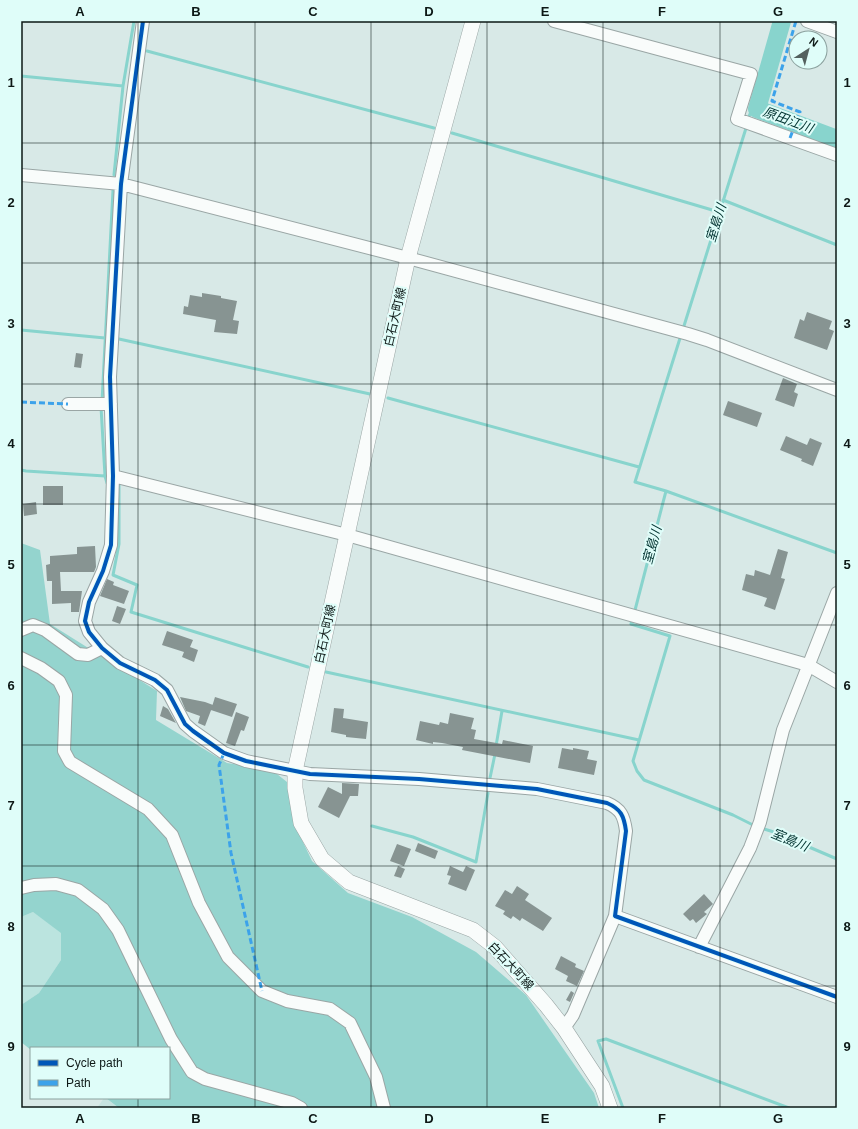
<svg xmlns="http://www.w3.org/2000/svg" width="858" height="1129" font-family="Helvetica,'Noto Sans JP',sans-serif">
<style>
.built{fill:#c6e3e0}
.green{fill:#bbe4df}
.forest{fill:#94d4ce}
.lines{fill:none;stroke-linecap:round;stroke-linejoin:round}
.stream{stroke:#88d4cd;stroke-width:3}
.river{stroke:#88d4cd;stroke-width:18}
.building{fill:#879492}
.minor-casing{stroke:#9aa6a5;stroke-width:14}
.major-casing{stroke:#9aa6a5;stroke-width:16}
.minor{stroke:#f9fcfb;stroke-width:12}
.major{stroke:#f9fcfb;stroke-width:15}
.quiet{stroke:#3ca2ea;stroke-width:3;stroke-dasharray:6 3;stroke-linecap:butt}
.cycleway-casing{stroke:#dffdf9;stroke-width:6}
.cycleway{stroke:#0057b8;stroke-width:4}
.grid{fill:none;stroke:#0d1816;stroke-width:1;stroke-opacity:0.55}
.labels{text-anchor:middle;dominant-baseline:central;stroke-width:4;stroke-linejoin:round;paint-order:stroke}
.street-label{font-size:12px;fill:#0d1816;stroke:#dffdf9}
.water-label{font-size:13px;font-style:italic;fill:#00322f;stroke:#dffdf9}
.neatline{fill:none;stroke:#0d1816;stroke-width:1.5}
.grid-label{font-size:13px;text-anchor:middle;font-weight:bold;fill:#0d1816}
</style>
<rect width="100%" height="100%" fill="#d8e9e7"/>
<path class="built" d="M104,1098h2l13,10h-22z"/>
<path class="green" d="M33,912l28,20v28l-22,33 -18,12v-88z"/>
<path class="forest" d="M21,543l19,7 10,74 107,67 -1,29 71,43 45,7 15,12 7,41 18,38 36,32 64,24 64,35 50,43 68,98 5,15h-480l-13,-10h63v-50h-138v2l-10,-8v-37l18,-12 22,-33v-27l-28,-21 -12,5z"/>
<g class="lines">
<path class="stream" d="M147,51l287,77
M21,76l102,10 11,-65
M748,119l2,-5 7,-5
M452,133l267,79
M114,175l9,-89
M723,200l114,45
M683,329l64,-204
M21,330l84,8
M119,339l251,55
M388,398l251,69
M102,402l11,-212
M101,407l4,69 2,7
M21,470l5,1 79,5
M119,484v60l-6,31 24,10 -6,27 177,55
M666,491l171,62
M634,614l32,-123 -31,-9 46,-147
M632,619l-1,5 39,12 -37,125 4,10 7,9 89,35 22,11
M326,672l313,68
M496,746l6,-35
M490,778l5,-24
M372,826l41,11 63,25 12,-69
M761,828l13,4 63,27
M623,1108l-25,-67 8,-2 183,69"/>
<path class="river" d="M782,21l-25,88 80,30"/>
</g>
<path class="building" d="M202,293l19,3v2l16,3 -4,19 6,1 -2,13 -23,-2 2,-12 -33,-6 1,-8 4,1 2,-12 12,2z
M807,312l25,9 -3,8 5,2 -7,19 -33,-12 6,-19 4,2z
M76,353l7,1 -2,14 -7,-1z
M783,378l14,6 -3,8 4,2 -4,13 -19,-7z
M728,401l34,12 -5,14 -34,-12z
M786,436l21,9 3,-7 12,5 -9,23 -12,-5 1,-2 -22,-9z
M43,486h20v19h-20z
M36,502l1,12 -13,2 -1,-12z
M95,546l1,21 -2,5h-34l1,19h21l-3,21h-8v-9l-19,1v-23h-5l-1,-16 4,-1v-8l27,-2v-7z
M778,549l10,3 -7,26 4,1 -10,31 -11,-4 3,-8 -25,-8 4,-16 8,2 1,-6 15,5z
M107,579l7,3 -1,3 16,6 -5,13 -24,-8z
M117,606l9,3 -6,15 -8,-3z
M167,631l26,9 -3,7 8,3 -4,12 -12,-5 2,-5 -22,-7z
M180,697l25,5 8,3 -8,21 -7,-3 2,-7 -14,-5z
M215,697l22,7 -5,13 -21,-7z
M163,706l5,3 8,14 -16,-7z
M334,708l10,1 -1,9 25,4 -2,17 -20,-2v-2l-15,-3z
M236,712l13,5 -5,14 -3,-1 -6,16 -9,-3z
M450,713l24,5 -3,11 5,1 -2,9 28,5 1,-4 30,6 -3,17 -68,-13 1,-3 -21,-4 -9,-1v2l-17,-4 4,-19 19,4 1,-3 8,2z
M562,748l11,2v-2l16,3 -2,8 10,2 -3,14 -36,-7z
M342,783l17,1 -1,12h-8l-11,22 -21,-11 10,-20 14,7z
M418,843l20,8 -3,8 -20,-8z
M397,844l14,5 -7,17 -14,-5z
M398,866l7,3 -4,9 -7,-2z
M450,866l13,6 3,-6 9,4 -9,21 -18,-7 3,-8 -4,-1z
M517,886l12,8 -4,6 27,18 -9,13 -21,-13 -2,3 -7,-5 -2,3 -8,-5 2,-3 -10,-5 10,-16 7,4z
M704,894l9,10 -9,8 3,2 -11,9 -3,-4 -3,2 -7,-7z
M561,956l15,8 -1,3 9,4 -7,15 -11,-5 2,-5 -13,-7z
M571,991l3,2 -4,9 -4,-2z"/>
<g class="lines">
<defs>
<path id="minor" d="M143,21l-22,163 -11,193 3,99 -2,69 -8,26 -14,31 -4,19 4,11 13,16 18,15 35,17 12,10 18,34 8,7 31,22 22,8 64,13 109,5 118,10 70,14c14,6 17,13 19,28l-11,85 222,81
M554,21l197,53 -14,45 100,36
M807,21l30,11
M21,175l100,9 287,74 280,76 19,6 130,50
M68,404h43
M113,476l234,59 461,130 29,17
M21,630l12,-5 12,5 33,24 10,1 14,-7
M21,658l20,10 18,13 7,14 -2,56 6,11 78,47 24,26 27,68 29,54 34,34 25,10 43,8 20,14 26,54 8,31
M21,888l13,-3 22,-1 22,6 25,19 15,21 53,109 21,33 13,7 87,24 9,5
M699,947l51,-99 10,-26 23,-92 54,-137
M564,1028l9,-13 42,-99"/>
<path id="major" d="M473,21l-65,237 -113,513v17l6,35 21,36 27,23 124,48 22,17 51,58 18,23 38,58 8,22"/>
</defs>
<use href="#minor" class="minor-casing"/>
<use href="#major" class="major-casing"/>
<use href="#minor" class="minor"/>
<use href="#major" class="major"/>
<path class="quiet" d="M790,138l10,-26 -28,-11 24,-80
M21,402l47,2
M224,753l-5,12 12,88 31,138"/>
<defs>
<path id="cycleway" d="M143,21l-22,163 -11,193 3,99 -2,69 -8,26 -14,31 -4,19 4,11 13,16 18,15 35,17 12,10 18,34 8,7 31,22 22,8 64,13 109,5 118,10 70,14c14,6 17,13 19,28l-11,85 222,81"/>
</defs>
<use href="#cycleway" class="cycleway-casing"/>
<use href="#cycleway" class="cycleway"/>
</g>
<path class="grid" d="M138,21v1027M255,21v1087M371,21v1087M487,21v1087M603,21v1087M720,21v1087M21,143h816M21,263h816M21,384h816M21,504h816M21,625h816M21,745h816M21,866h816M21,986h816M138,1098v10"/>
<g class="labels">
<g class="street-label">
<text transform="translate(395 317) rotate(-77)">白石大町線</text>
<text transform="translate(325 634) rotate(-78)">白石大町線</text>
<text transform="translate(511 966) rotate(47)">白石大町線</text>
</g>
<g class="water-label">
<text transform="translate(788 120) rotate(20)">原田江川</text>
<text transform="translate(716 223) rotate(-73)">室島川</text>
<text transform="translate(652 545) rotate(-75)">室島川</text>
<text transform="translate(790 840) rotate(22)">室島川</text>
</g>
</g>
<rect width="858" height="1129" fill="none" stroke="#dffdf9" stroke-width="44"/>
<rect x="30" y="1047" width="140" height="52" fill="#dffdf9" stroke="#8ba19e"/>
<rect x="38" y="1060" width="20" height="6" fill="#0057b8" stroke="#8ba19e"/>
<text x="66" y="1067" font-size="12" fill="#0d1816">Cycle path</text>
<rect x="38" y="1080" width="20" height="6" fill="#3ca2ea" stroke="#8ba19e"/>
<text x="66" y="1087" font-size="12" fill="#0d1816">Path</text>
<g transform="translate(808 50) rotate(36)"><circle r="19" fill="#dffdf9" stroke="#8ba19e"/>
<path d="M0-3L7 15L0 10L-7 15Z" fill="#54615f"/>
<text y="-6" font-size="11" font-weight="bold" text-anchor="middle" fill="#0d1816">N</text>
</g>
<rect x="22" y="22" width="814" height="1085" class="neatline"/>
<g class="grid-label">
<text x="80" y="16">A</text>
<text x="196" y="16">B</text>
<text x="313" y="16">C</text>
<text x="429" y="16">D</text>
<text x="545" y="16">E</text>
<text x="662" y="16">F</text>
<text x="778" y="16">G</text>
<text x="11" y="87">1</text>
<text x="847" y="87">1</text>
<text x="11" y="207">2</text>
<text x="847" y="207">2</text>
<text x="11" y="328">3</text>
<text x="847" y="328">3</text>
<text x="11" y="448">4</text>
<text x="847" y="448">4</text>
<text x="11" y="569">5</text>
<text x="847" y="569">5</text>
<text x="11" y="690">6</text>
<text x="847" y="690">6</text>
<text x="11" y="810">7</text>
<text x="847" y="810">7</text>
<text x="11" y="931">8</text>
<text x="847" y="931">8</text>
<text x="11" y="1051">9</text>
<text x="847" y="1051">9</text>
<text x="80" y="1123">A</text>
<text x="196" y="1123">B</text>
<text x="313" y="1123">C</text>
<text x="429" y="1123">D</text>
<text x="545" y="1123">E</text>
<text x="662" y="1123">F</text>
<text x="778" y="1123">G</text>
</g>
</svg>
